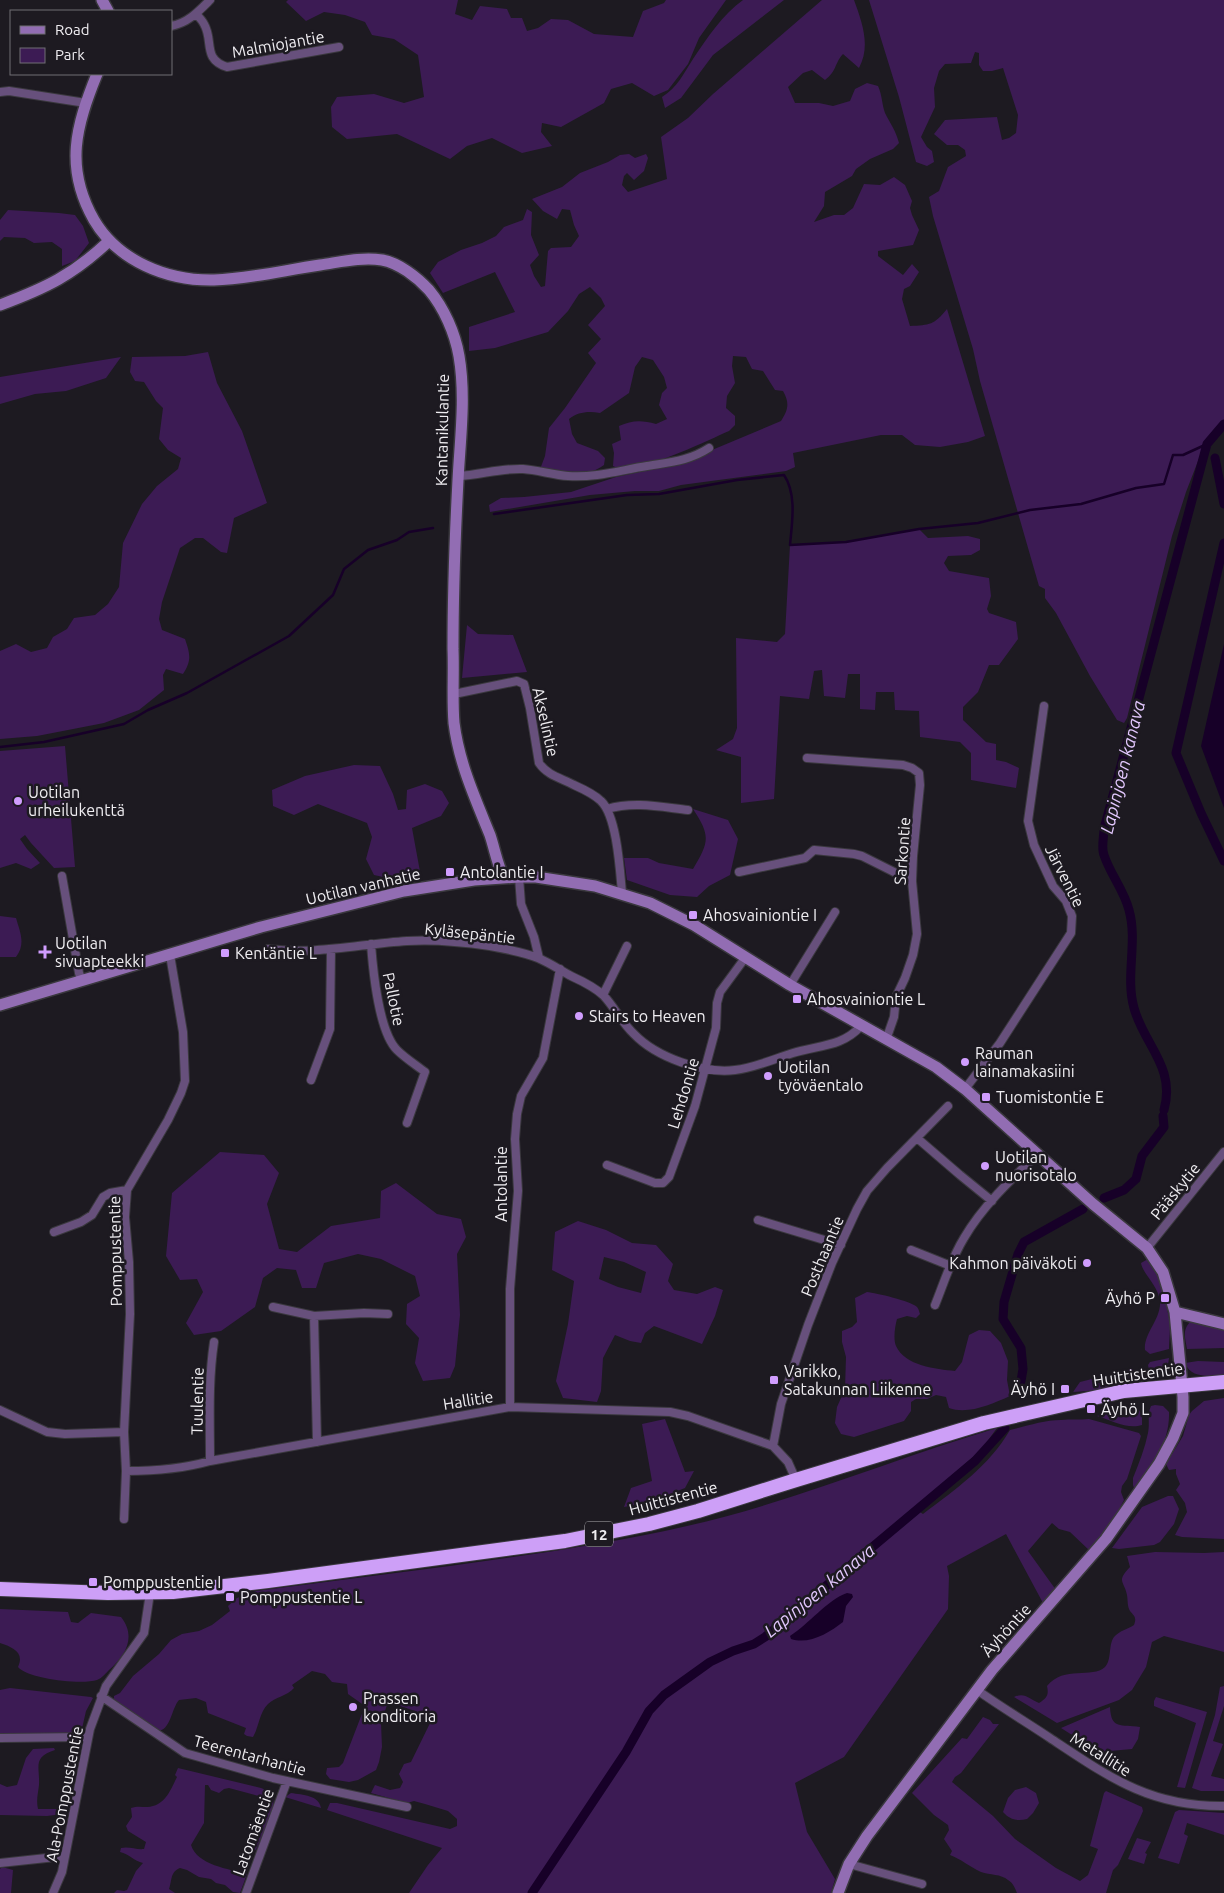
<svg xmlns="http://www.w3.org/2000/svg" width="1224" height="1893" font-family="Ubuntu,sans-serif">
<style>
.green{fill:#3c1b54;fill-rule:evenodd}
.water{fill:#170028}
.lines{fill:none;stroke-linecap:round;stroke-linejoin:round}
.stream{stroke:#170028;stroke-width:2.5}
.canal{stroke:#170028;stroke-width:9}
.street-casing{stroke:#3a383e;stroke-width:10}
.secondary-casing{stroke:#3a383e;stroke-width:14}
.highway-casing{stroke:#3a383e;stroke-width:16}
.street{stroke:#67507c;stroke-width:8}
.secondary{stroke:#926db3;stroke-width:11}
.highway{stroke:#cd9ff7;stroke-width:14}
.poi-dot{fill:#d09dfe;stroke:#1d1a21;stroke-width:2}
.labels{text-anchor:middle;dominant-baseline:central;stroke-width:5;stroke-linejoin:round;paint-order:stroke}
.shield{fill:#1d1a21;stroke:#b0aeb3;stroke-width:1}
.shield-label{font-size:15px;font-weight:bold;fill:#efedf1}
.street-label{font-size:16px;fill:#efedf1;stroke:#1d1a21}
.poi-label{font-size:16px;fill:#efedf1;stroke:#1d1a21;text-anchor:start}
.water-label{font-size:18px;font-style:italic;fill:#e3c8fe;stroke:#1d1a21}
</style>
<rect width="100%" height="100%" fill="#1d1a21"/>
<path class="green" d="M288,0h170l-3,14 17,6 8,-14 27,3 4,9h11l5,13 11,-3 13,-9 17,1 26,14 39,3 10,-26 21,-8 2,-3h60l-27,38 -11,26 -20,26 -14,6 -22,-13 -21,6 -7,14 -43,24 -19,-4 -1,9 11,14 -30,7 -30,-15 -25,8 -17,13 -53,-25 -50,5 -15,-12 -1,-20 6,-10 37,-3 30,9 20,-6 -6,-42 -24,-16 -22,-4 -7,-13 -20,-7 -21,-3 -18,9 -20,-19z
M743,0h41l-71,55 -32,43 -16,10 -3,-11c15,-9 22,-24 31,-38 14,-21 30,-45 50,-59z
M822,0h32c8,22 17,46 5,68l-16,-14c-9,10 -6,17 -18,26l-13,-10 -9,3 -15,14 7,16h24l14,3 17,-5 5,-12 12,-6 11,3c4,8 4,19 7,27 5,10 11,18 14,30l-6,6 -23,10 -14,10 -4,7 -27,16 -1,14 -10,16 20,-7h10l9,-7 11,-24 16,1 14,-8 11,8 7,16 -2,7 2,7 7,15 -6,15 -35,6v5l25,19 9,-11 7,8 -9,14 -6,3 -2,10 8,27c20,-1 24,-1 37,-17l38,127 -17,6 -28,5 -25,-2 -13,-10h-21l-88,18 2,14 -9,4 -105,14 -22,6h-24l-45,4 -100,17 -1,-7 12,-7 23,-1 47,-5 45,-15 47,-10 49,-17 69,-29c7,-11 9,-18 2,-30l-8,-1 -12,-19 -11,-2 -6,-12 -13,-1 -1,10 3,17 -8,13 -1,12 9,8v9l-6,6c-23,10 -95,46 -116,35l1,-13 -2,-9 9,-4 -2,-14c13,-6 23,-6 37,-2l11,-5 -8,-14 3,-12 5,-5 -3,-11 -11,-17 -11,-3 -7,10 -6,26 -29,20c-12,-2 -22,-1 -31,6l3,15 5,9 21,8 7,7 -1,7c-17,13 -45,11 -65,7l6,-16 4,-28 16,-20 31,-45 -8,-10 13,-14 -13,-14 17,-19 -4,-8 -11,-11 -11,7 -11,17 -20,21 -53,16 -26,3v-24l46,-15 -20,-40 -52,21 -13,-20 8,-11 23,-12 21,-7 14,-7 8,-9 19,-7 4,-11 5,3 -1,23 8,20 -9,10 4,11 7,11 4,-1 3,-35 3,-3 20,-1 8,-11 -5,-11 -4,-15 -8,-1 -5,10 -14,-8 -11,-12 30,-12 18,-14 28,-11 12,-7 9,-1 6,4 11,-4 2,4 -4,13 -10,9 -7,-7 -3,3 -2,9 6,7 39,-13 -6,-42 27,-19 25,-24z
M869,0h355v420l-19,23 -19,49 -14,44 -45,182 -3,5 -7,-3 -27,-44 -34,-63 -11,-15v-9l-6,-3 -59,-205 -7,-32 -40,-133 -4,-19 10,-6 9,-24 18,-11 -1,-6 -7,-5h-11l-13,-11 11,-14 52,-3 5,23 7,-2 7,-5 2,-18 -15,-47 -11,3h-9l-4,-6v-12l-4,-1 -4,11 -26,1 -6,7 -5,17 1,19 -14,30 6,10 5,4 2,11 -7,4 -11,-4 -17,-65z
M8,210l51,3 16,2 8,11 6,17 -14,18 -13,5v-17l-10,-7 -18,1 -9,-5 -21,-1 -4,4v-21z
M208,352l9,31 25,48 25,72 -33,15 -7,35 -6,-1 -18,-14h-8l-15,10 -18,54 -3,17 3,11 23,9c5,15 7,21 -2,35l-17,-5 -3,6 1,15 -25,20 -35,13 -67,13 -37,3v-88l16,-7 15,8 16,-4 6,-11 14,-8 7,-11 21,-3 13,-11 11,-17 4,-44 19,-39 15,-18 21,-17 3,-11 -13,-8 -9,-11 4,-31 -7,-7 -12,-19 -9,-1 -5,-9 2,-15 53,-1z
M121,357l-15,21 -40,13 -31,3 -35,10v-27z
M919,529l9,9 40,-2 12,3v11l-9,5 -23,1 -4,7 5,8 40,7 2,18 -4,13 2,4 27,9 2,17 -19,26h-10l-11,27 -15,15v13l23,22 10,2v16l10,2 13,6 -3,20 -45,-8v-27l-11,-11 -40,-5 -1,-26 -24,-1 -1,-18h-18l-1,18 -15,-1v-35h-12l-3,24 -21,-2 -2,-26 -8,1 -5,28 -29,-3 -6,103 -33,4v-46l-25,-7 17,-11 4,-11 -1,-90 41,4 8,-8 5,-89 56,-3z
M467,625l11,9 35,1 14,37 -65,6z
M65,746l10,121 -21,1 -23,-25 -6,-8 -5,4 7,10 13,14 -9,6 -15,-6 -16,5v-117z
M354,765l26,1 13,28 5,16 8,-1 1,-19 18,-6 17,7 7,12 -8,13 -29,12 9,49 -19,4 -28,-6 -8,-16 6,-22 -5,-14 -49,-19 -24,11 -21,-9 -1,-16 33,-14z
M693,809l35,11 10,19 -8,36 -21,11 -12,11 -27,-2 -43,-15 -3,-22h24l11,5 34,6c16,-27 18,-33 0,-60z
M0,916l16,2c4,14 10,26 0,39h-16z
M220,1152l44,3 15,18 -12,31 12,45 18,3 34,-26 49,-8 1,-27 15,-8 41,31 24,5 5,18 -9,17 3,61 -5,51 -5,12 -27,3 -8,-18 4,-25 -13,-14 1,-20 13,-8 -5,-20 -34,-17 -23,-5 -34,9 -8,25h-14l-6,-18 -19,-2 -14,10 -8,29 -34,24 -27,4 -8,-12 17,-31 -6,-13 -17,1 -14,-24 6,-63z
M578,1221l28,9 26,13 24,2 17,19 -5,17 6,9 23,4 18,-7 8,3 -8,26 -13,28 -48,-18 -9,7 -4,10 -11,-2 -15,-6 -12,23 -2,33 -4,11 -34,-4 -7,-17 12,-57 6,-43 -22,-11 3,-38zM604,1257l20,5 22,10 -5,21 -23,-6 -19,-8z
M1148,1259c11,9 18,44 21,59 2,10 0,21 0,31l-19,5 -5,-4c-2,-16 16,-31 15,-48 -1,-16 -18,-29 -19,-39z
M867,1292c9,1 44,9 50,15 2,2 2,5 3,7l-4,4 -9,-2 -10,3c-2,7 -4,20 -1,27 9,20 40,23 59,25l7,-9 7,-27 10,-5 11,1 11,12 7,18 -1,19 3,16c-18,8 -42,19 -61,12l-3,-11 -10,-2 -9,4h-11l-5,3v9l-7,10 -50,16 -13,-3 -6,-11 2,-16 8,-18 1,-32 -4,-15v-11l10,-4 5,-5 -2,-24z
M1191,1321l33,6v21l-37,1c-2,-12 -5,-19 4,-28z
M1169,1358c-1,12 -6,18 -18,21l-3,-14 2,-3z
M1198,1361l26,1v13c-14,1 -33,4 -39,-12z
M1132,1369l4,3 4,15 -67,5 7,-10z
M1224,1398v141l-42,-2 -7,-2 12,-23 -2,-9 -9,-13 4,-6 -4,-10v-5l-7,1 -3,-6 17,-28 6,-21 3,-4 12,-10z
M1155,1405l8,1 6,6c1,29 -16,56 -35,76l-1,-3v-7c6,-15 12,-30 15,-45 2,-10 -1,-18 3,-27z
M1138,1408l4,7v10c-14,5 -31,-5 -45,-9l21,-6z
M665,1419l20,53 9,-1 -9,17 -36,14 -25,5 7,-19 21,-7 -10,-57z
M1089,1419l50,14 2,3 -14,43 -5,7 -1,6 3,8 -9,17 -25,34 -20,-19 -11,-3 -7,-6 -24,28 28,39 -13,13 -37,-69 -59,32 2,10 -1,33 -104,148 -49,26 12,49 28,47 -4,14h-422l19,-28 14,-17 -115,-38 3,-7h7l113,26 7,-3v-7l-9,-8 -23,-7 -11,-3 -7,2 -36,-10 4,-8 15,5 10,-2 3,-6 -4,-8 5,-10 7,-2 22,-45 -45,-15 -7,21 1,24 -3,15 -3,8 -18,10 -9,2 -19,-3 -4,-5 1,-6 12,-1 4,-4 22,-57 -17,-12 -1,-10 -15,-2 -7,-8 -13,-3 -20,14 2,3c-7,8 -19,9 -26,16 -9,9 -9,23 -15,33l-6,-1 -3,-2 2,-6 -38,-15 -2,-11 -10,-4 -17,2c-8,9 -8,32 -23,31l-42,-32v-3l6,-3 13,-17 26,-22 12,-14 11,-6 17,-3 13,-6 18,-14 -2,-5 9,-8 19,-7c65,-8 129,-17 194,-25 79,-11 159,-22 237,-40 106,-24 206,-67 310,-98l-16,22 -67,58 9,6c33,-25 66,-48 87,-84 17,-4 34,-10 51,-10 10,-1 18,0 28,-1z
M1168,1496h5l6,13 -5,15 -14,18 -6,3 -35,4 -7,-1 30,-41z
M1155,1552l49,1 20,-1v100l-60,-16 -12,6 -6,25 -14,23 -13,10 -62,23 -43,-26c11,-5 15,2 25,6 8,-5 10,-8 8,-17 17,-21 45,-7 58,-19 7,-7 3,-22 9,-30 5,-6 14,-8 20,-12 3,-8 0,-9 -4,-14 -3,-5 -2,-11 -3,-16 -3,-15 -11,-13 3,-28l-3,-11z
M0,1609l68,3 3,10 7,1 13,-10 30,4c16,20 4,39 -12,53 -4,4 -7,8 -12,10 -15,5 -69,-1 -79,-13 7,-15 -6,-20 -18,-24z
M1224,1686v20l-11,35 10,3 -12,32 13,3v12h-23l-9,-3 23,-73 5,-28z
M10,1688l81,9 2,1 -7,13 -5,22 -81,2v-45z
M1156,1697l51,15 -22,76 -8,-1 19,-64 -42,-17v-5z
M1110,1707c1,23 11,17 30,20l-2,12 -6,10 -33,3 -38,-24z
M983,1717l7,3 3,4h6l-38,49 -6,4 -3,5 41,34 22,23 41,29 24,13 8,-6 10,-26 -8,-3 14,-53 2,-2 36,16 1,4 -3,7 -22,47 -5,5 -7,23h-89c-2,-5 -4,-10 -9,-13 -7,-6 -18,-5 -27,-8 -11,-5 -20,-13 -31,-17l2,-4 -8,-12 5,-9 -1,-5 -14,-10 -22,-22 50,-55 5,1z
M54,1748l1,2c-23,7 -15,17 -16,35 -1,9 -3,15 -1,24h27l4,4 -22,3 -47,-1v-31l7,3 10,-2 9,-27 7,-9z
M178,1768l83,20c5,2 10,5 12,11 3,11 -13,40 -17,51l-5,2 -3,-4 1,-4c5,-12 18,-33 13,-47l-33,-9 -5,1 -5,4 -8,-3 -3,-5h-3l-1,38 -13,22c6,20 38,24 56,29l-7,19 -7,-1 -8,-7 -9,-2 -5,-4 -12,-2 -12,-7 -7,-2c-10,4 -8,13 -11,21l6,4h-61l3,-3 7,1 3,-1 9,-19 7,-8c-9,-2 -14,-9 -23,-11l1,-4c8,-2 15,2 23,1l2,-7 -18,-11 -2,-5 6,-9 -1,-9c6,-2 10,-1 16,-1 18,-1 23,-16 30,-30l-2,-2z
M1026,1787l10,6 3,10 -6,10 -6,6c-10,2 -17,1 -24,-7l5,-14 7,-8z
M291,1793c12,2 28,2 30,15l-36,-11z
M1179,1810l45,3v22l-37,-12 -3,11 4,2 -9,28 -21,-6 17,-46z
M1137,1838l14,4 -6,11 2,1 -3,10 -16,-5z
M2,1867l11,3 -2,23h-11v-24z"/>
<path class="water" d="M1224,644v164l-23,-62z
M847,1593l5,1 1,3 -7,9 -3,16c-14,11 -34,23 -52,17l-1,-3c19,-12 37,-36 57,-43z"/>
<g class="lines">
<path class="stream" d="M494,514l133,-19 32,-1 78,-14 47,-5c13,19 8,48 6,70l56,-3 73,-13 59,-6 52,-13 51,-6 55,-16 28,-4 9,-29h10l24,-11
M0,747l44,-5 80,-18 24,-14 39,-17 102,-57 44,-41 11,-26 24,-19 29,-10 12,-8 24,-4"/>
<path class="canal" d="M1215,458l9,46
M1224,543l-48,210 25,60 23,48
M1164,1110c12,-43 -20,-65 -30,-102 -9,-32 4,-66 -5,-98 -5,-20 -19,-36 -25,-55 -3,-7 0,-19 0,-26l103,-385 17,-20
M1104,1198l20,-8 12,-11 6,-23 22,-29 -1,-11
M1021,1381l2,-12 -2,-21 -18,-29 1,-17 14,-48 6,-12 59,-33
M532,1893l94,-141 23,-41 15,-16 46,-33 23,-11 21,-7 11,-7 210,-176 30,-33"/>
<defs>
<path id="street" d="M196,14c3,3 6,6 8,10 10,17 -2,35 23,43l112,-20
M171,26c17,-3 28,-15 39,-26
M0,92l9,-1 77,12
M458,476c22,-1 43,-8 65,-7 15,1 30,6 45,7 28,2 53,-6 79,-10 23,-4 42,-5 62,-18
M454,694l63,-13 7,3 6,24 9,55c9,13 22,15 35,22 9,4 20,9 27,16 16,15 19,70 21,92
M807,758l96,7 9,3 7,5 1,12 -7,71 -1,25 5,53 -4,21 -8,23 -9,19 -2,20 -8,23
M607,809c27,-8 54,-2 81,1
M739,872l66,-14 9,-8 40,4 8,2 50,25
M62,876l17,97 3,8
M519,877l2,27 13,33 5,21
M371,944c2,27 8,88 26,106 8,8 19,15 28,22l-18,51
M268,949c47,6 92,-5 139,-8 27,-2 56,1 83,5 16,3 33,6 48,12 12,5 22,12 33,18 11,5 24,11 33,20 11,12 18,27 30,38 22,23 69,40 101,36 19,-2 39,-11 58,-17 26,-8 49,-6 68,-27
M790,985l45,-73
M603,995l24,-49
M311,1080l19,-51 1,-80
M965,1089l35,-46 71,-110 1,-17 -6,-15 -13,-15 -19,-41 -6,-24 16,-115
M917,1138l43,37 32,26
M607,1165l48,18h8l6,-6 26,-71 21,-78 1,-25 3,-11 25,-34
M758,1220l83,25
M54,1232l27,-10 11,-7 11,-18 7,-4 17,-3
M1147,1248l77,-96
M911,1250l40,16
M935,1305c9,-22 16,-46 29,-67 18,-31 47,-59 73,-83
M273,1307l41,9
M510,1407v-118l8,-98 -3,-52 2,-25 4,-18 22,-38 17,-89
M0,1410l47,22 18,2 59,-2
M317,1442l-3,-126 50,-3 24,1
M773,1446l8,-42 27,-79 24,-62 25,-54 10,-18 20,-23 61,-62
M210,1461c0,-40 -2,-79 4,-119
M126,1471c28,0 56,-2 84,-10l300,-54 160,5 18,4 85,30 15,16 8,18
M124,1519l2,-48 -2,-39 6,-118 -1,-52 -4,-45 2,-27 41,-70 13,-27 4,-12 -2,-49 -13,-77
M977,1690c24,17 49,32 73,48 59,39 100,69 174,68
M101,1696l84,57 88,25 134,29
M0,1738l87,-1
M0,1863l65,-7
M849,1864l73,20
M53,1893l9,-21 28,-143 16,-43 38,-53 6,-40
M246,1893l41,-112"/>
<path id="secondary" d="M102,0l6,11
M97,74c-21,52 -33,93 -3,146 24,41 73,61 120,60 35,-1 71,-10 106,-15 21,-3 41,-8 62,-5 17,3 35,17 47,30 15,18 26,43 30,66 7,41 1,84 -1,124 -3,57 -5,113 -5,169 1,25 -1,50 1,74 5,40 21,75 36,112 5,15 7,29 14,43
M0,305c46,-17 73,-30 109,-64
M0,1005l261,-78 143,-36 70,-11 45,-3h17l59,9 55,17 44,22 96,60 146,82 29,22 128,115 54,44 16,24 12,40 8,85v16l-10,25 -14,26 -53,75 -114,131 -125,166 -18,28 -11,29
M1175,1312l49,12"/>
<path id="highway" d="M0,1589l108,4 65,-1 95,-11 297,-40 84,-17 49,-13 98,-31 188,-57 140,-32 100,-9"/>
</defs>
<use href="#street" class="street-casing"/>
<use href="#secondary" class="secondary-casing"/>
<use href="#highway" class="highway-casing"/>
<use href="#street" class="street"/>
<use href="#secondary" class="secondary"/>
<use href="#highway" class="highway"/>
</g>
<g class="poi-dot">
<circle cx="18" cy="801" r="5"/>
<rect x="445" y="867" width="10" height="10" rx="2.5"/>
<rect x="688" y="910" width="10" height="10" rx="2.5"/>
<path d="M42.5 944.5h5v5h5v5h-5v5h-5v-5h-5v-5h5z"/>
<rect x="220" y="948" width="10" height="10" rx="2.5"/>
<rect x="792" y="994" width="10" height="10" rx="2.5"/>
<circle cx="579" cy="1016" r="5"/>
<circle cx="965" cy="1062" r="5"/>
<circle cx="768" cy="1076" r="5"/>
<rect x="981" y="1092" width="10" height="10" rx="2.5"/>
<circle cx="985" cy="1166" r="5"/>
<circle cx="1087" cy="1263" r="5"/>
<rect x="1160" y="1293" width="10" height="10" rx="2.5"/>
<rect x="769" y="1375" width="10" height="10" rx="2.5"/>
<rect x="1060" y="1384" width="10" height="10" rx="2.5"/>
<rect x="1086" y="1404" width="10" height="10" rx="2.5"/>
<rect x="88" y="1577" width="10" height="10" rx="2.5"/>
<rect x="225" y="1592" width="10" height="10" rx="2.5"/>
<circle cx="353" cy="1707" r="5"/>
</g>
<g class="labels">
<rect class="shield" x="585" y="1521.5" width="28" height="25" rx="4"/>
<g class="shield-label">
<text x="599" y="1534">12</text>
</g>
<g class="street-label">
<text transform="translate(278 44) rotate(-10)">Malmiojantie</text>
<text transform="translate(442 430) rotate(-89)">Kantanikulantie</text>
<text transform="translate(546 722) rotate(77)">Akselintie</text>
<text transform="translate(902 851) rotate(-86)">Sarkontie</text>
<text transform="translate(1065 876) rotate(63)">Järventie</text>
<text transform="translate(363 886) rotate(-13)">Uotilan vanhatie</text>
<text transform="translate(470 933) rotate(6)">Kyläsepäntie</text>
<text transform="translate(394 999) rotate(78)">Pallotie</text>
<text transform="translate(683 1093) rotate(-73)">Lehdontie</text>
<text transform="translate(501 1184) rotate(-90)">Antolantie</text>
<text transform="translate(1175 1191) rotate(-51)">Pääskytie</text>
<text transform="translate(115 1251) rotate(-91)">Pomppustentie</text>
<text transform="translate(822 1256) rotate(-67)">Posthaantie</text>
<text transform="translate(1138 1374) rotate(-8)">Huittistentie</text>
<text transform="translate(468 1400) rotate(-9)">Hallitie</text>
<text transform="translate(197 1401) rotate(-89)">Tuulentie</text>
<text transform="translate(673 1498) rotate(-15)">Huittistentie</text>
<text transform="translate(1006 1630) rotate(-48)">Äyhöntie</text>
<text transform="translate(1101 1754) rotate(32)">Metallitie</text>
<text transform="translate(250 1755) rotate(15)">Teerentarhantie</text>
<text transform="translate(64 1794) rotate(-79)">Ala-Pomppustentie</text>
<text transform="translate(253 1832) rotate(-70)">Latomäentie</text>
</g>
<g class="poi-label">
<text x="28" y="792">Uotilan<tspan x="28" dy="18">urheilukenttä</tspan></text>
<text x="460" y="872">Antolantie I</text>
<text x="703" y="915">Ahosvainiontie I</text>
<text x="55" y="943">Uotilan<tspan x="55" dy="18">sivuapteekki</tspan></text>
<text x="235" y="953">Kentäntie L</text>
<text x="807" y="999">Ahosvainiontie L</text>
<text x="589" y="1016">Stairs to Heaven</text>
<text x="975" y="1053">Rauman<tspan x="975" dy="18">lainamakasiini</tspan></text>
<text x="778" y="1067">Uotilan<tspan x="778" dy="18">työväentalo</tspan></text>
<text x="996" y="1097">Tuomistontie E</text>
<text x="995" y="1157">Uotilan<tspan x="995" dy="18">nuorisotalo</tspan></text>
<text x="1077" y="1263" text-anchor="end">Kahmon päiväkoti</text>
<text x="1155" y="1298" text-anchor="end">Äyhö P</text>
<text x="784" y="1371">Varikko,<tspan x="784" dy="18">Satakunnan Liikenne</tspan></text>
<text x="1055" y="1389" text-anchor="end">Äyhö I</text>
<text x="1101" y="1409">Äyhö L</text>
<text x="103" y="1582">Pomppustentie I</text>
<text x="240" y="1597">Pomppustentie L</text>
<text x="363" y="1698">Prassen<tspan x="363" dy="18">konditoria</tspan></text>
</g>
<g class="water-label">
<text transform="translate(1122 767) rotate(-76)">Lapinjoen kanava</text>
<text transform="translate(819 1590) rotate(-39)">Lapinjoen kanava</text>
</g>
</g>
<rect x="10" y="10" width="162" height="65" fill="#1d1a21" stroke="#716e74"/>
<rect x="20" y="26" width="25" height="8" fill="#926db3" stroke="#716e74"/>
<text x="55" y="35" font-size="15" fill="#efedf1">Road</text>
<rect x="20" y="48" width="25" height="15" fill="#3c1b54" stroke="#716e74"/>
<text x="55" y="60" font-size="15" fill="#efedf1">Park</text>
</svg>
